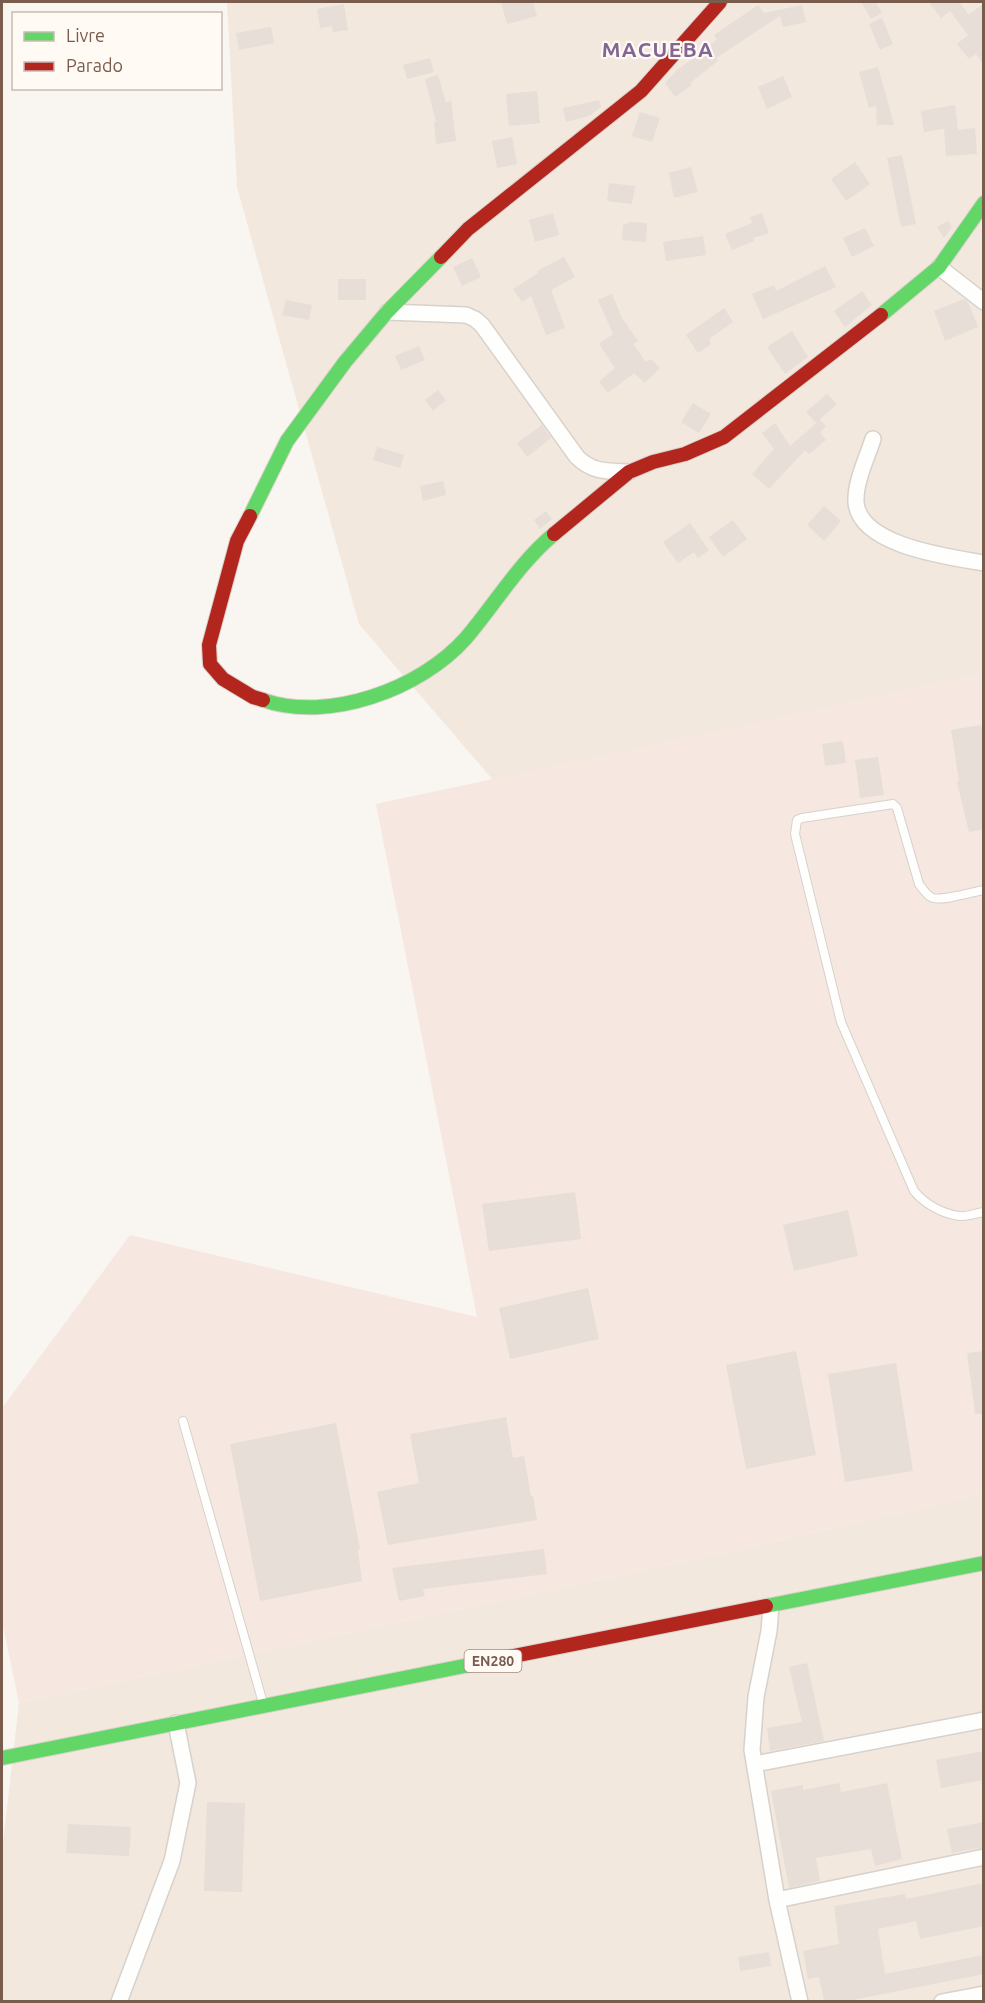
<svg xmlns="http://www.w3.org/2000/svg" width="985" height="2003" font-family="Ubuntu,sans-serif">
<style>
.residential{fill:#f2e8de}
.commercial{fill:#f6e8e1}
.building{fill:#e6ded7}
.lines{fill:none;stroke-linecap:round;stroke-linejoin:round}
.lane-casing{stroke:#d7d1cb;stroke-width:10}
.street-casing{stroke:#d7d1cb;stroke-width:18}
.fast-casing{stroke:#d9d2cb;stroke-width:16}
.jam-casing{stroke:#d9d2cb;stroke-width:16}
.lane{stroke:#fefefd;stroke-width:8}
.street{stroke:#fefefd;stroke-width:15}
.fast{stroke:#63d668;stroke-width:14}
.jam{stroke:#b3261e;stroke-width:14}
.labels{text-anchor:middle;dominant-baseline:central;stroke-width:4.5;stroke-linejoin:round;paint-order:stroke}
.shield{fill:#fffaf3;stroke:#a28b7f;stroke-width:1.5}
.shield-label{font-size:14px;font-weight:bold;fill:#7a5c4d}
.district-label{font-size:21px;font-weight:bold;letter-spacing:1.5px;fill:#846695;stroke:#fffaf3}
</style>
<rect width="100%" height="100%" fill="#f9f5f0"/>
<path class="residential" d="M227,2h756v672l-490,106 -134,-156 -122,-437z
M983,1494v507l-981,1v-151l17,-148 700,-149z"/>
<path class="commercial" d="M983,674v820l-264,60 -700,149 -17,-82v-213l128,-173 347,82 -101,-513z"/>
<path class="building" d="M501,2h32l4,14 -30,8z
M861,2h15l6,11 -11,6z
M929,2h32l-1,1 9,12 15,-12v61l-8,-10 -7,5 -12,-15 11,-9 -18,-24 -9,7z
M344,4l4,26 -15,2 -1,-6 -12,2 -3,-19z
M758,5l6,8 38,-8 4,17 -23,5 -3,-11 -64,42 2,3 -28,22 2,2 -17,12 -10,-14 11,-12 41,-31 -3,-5z
M882,18l11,26 -13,6 -11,-26z
M271,27l3,16 -35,7 -3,-17z
M430,58l4,14 -27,7 -4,-14z
M878,67l10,36 6,22h-17l-1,-19 -7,2 -10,-36z
M438,75l8,28 5,-3 5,41 -20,3 -2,-22h2l-11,-43z
M783,76l9,21 -25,12 -9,-22z
M537,91l3,32 -31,3 -3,-32z
M599,100l2,7 -12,9 -23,6 -3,-14z
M955,105l3,25 17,-2 2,26 -31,2 -2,-27 -20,3 -3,-21z
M640,112l20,6 -8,24 -20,-6z
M512,137l5,27 -20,4 -5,-27z
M902,155l14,69 -15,3 -14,-69z
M855,162l15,22 -24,17 -15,-22z
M691,167l7,25 -24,6 -5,-25z
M609,183l26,3 -3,18 -25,-3z
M553,213l6,22 -24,7 -6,-22z
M762,213l7,20 -16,5 1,3 -22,9 -7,-16 27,-11 -2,-6z
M948,221l4,6 -8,11 -7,-11z
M630,222l17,1 -1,19 -24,-2 1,-15z
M865,228l9,18 -22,11 -9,-19z
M703,236l3,19 -40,6 -3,-19z
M564,257l11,20 -24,13 14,38 -19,7 -15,-39 -9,6 -9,-13 25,-16 -1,-2z
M472,258l9,19 -19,9 -9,-19z
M825,266l11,21 -73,32 -11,-25 22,-9 2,6z
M338,279h28v21h-28z
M862,291l10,14 -27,22 -11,-16z
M612,294l10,24 16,23 -5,3 13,18 5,-3 9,9 -15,15 -11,-10 -26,20 -9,-11 16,-14 -16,-24 14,-10 -15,-34z
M964,299l4,3 10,25 -33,14 -11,-30z
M286,300l26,5 -3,15 -27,-5z
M724,308l9,14 -24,17 2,5 -13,9 -12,-18z
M792,331l16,26 -23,17 -18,-27z
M419,346l6,14 -24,10 -6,-14z
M438,390l8,10 -13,11 -8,-11z
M827,394l10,10 -21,19 -10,-11z
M693,403l18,11 -12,19 -18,-11z
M820,420l6,6 -6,7 6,7 -17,14 -4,-4 -36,39 -17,-15 22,-25 -12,-16 13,-10 15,23z
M542,425l9,13 -24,19 -10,-14z
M377,447l27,8 -4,13 -27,-8z
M443,481l3,14 -23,6 -3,-15z
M824,506l17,15 -17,20 -17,-16z
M546,511l6,8 -12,10 -6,-9z
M733,520l14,19 -24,18 -14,-20z
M690,523l19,27 -11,8 -4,-6 -16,11 -15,-21z
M981,725l3,15v89l-15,3 -12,-50 2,-1 -8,-51z
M843,741l3,22 -21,3 -3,-22z
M878,757l6,38 -24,3 -5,-38z
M575,1192l6,47 -92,12 -7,-47z
M848,1210l10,46 -64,15 -11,-46z
M588,1288l11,51 -89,20 -11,-51z
M796,1351l20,104 -70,14 -20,-104z
M984,1351v63h-9l-8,-61z
M896,1363l17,108 -68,11 -17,-108z
M506,1417l7,41 11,-2 7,40h2l4,24 -149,25 -11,-53 42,-9 -9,-49z
M336,1423l24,126 -2,1 4,31 -102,20 -30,-157z
M544,1549l3,25 -124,15 2,7 -26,5 -7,-33z
M807,1663l17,78 -54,10 -3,-23 35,-6 -13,-55z
M984,1751v29l-43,8 -5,-28z
M839,1783l2,9 46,-9 15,76 -27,7 -4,-17 -55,9 4,23 -31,7 -18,-97 32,-6v5z
M207,1802l38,1 -3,89 -38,-1z
M984,1822v25l-32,6 -5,-24z
M68,1824l63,3 -2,29 -63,-3z
M984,1883v43l-64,13 -4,-18 -38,8 7,45 99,-19v19l-137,27h-23l-5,-24 -11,2 -5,-28 36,-7 -5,-38 71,-12 1,5z
M769,1952l2,14 -31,5 -2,-14z"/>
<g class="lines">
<defs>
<path id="lane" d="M984,890c-12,2 -40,11 -51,8 -6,-2 -10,-9 -14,-14l-22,-76 -4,-4 -91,14 -5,2 -2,14 46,188 73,169c11,13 28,23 46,25 7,1 16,-3 24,-4
M183,1421l80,282"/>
<path id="street" d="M939,267l45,35
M387,312l79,3 9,4 7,6 95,132c16,16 31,14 52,15
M873,439c-6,19 -18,43 -17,63 3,44 94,55 128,61
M771,1606l-2,25 -13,66 -4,53 25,150 23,102
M755,1764l229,-44
M777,1900l207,-43
M119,2002l53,-141 16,-78 -12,-60
M942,2002l42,-8"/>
<path id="fast" d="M881,315l58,-48 45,-64
M250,516l37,-75 58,-79 42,-50 54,-55
M263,700c65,23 158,-11 203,-62 29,-34 53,-75 88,-104
M766,1606l218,-43
M2,1758l507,-101"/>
<path id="jam" d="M441,257l27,-28 173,-138 79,-89
M250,516l-13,25 -28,104 1,19 13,15 30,18 10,3
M554,534l75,-62 24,-10 32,-8 39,-17 157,-122
M509,1657l257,-51"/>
</defs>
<use href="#lane" class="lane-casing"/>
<use href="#street" class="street-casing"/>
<use href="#fast" class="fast-casing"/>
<use href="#jam" class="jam-casing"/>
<use href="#lane" class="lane"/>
<use href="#street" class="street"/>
<use href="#fast" class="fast"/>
<use href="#jam" class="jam"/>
</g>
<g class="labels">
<rect class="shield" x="464.5" y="1650" width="57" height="22" rx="4.5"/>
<g class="shield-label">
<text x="493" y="1661">EN280</text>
</g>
<g class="district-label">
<text x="658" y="49">MACUEBA</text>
</g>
</g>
<rect width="985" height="2003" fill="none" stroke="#7a5c4d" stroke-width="6"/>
<rect x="12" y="12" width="210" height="78" fill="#fffaf3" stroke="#cabbb1" stroke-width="1.5"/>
<rect x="24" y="32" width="30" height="9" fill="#63d668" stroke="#cabbb1" stroke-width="1.5"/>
<text x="66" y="42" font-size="18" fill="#7a5c4d">Livre</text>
<rect x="24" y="62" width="30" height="9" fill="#b3261e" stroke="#cabbb1" stroke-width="1.5"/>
<text x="66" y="72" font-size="18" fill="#7a5c4d">Parado</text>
</svg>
